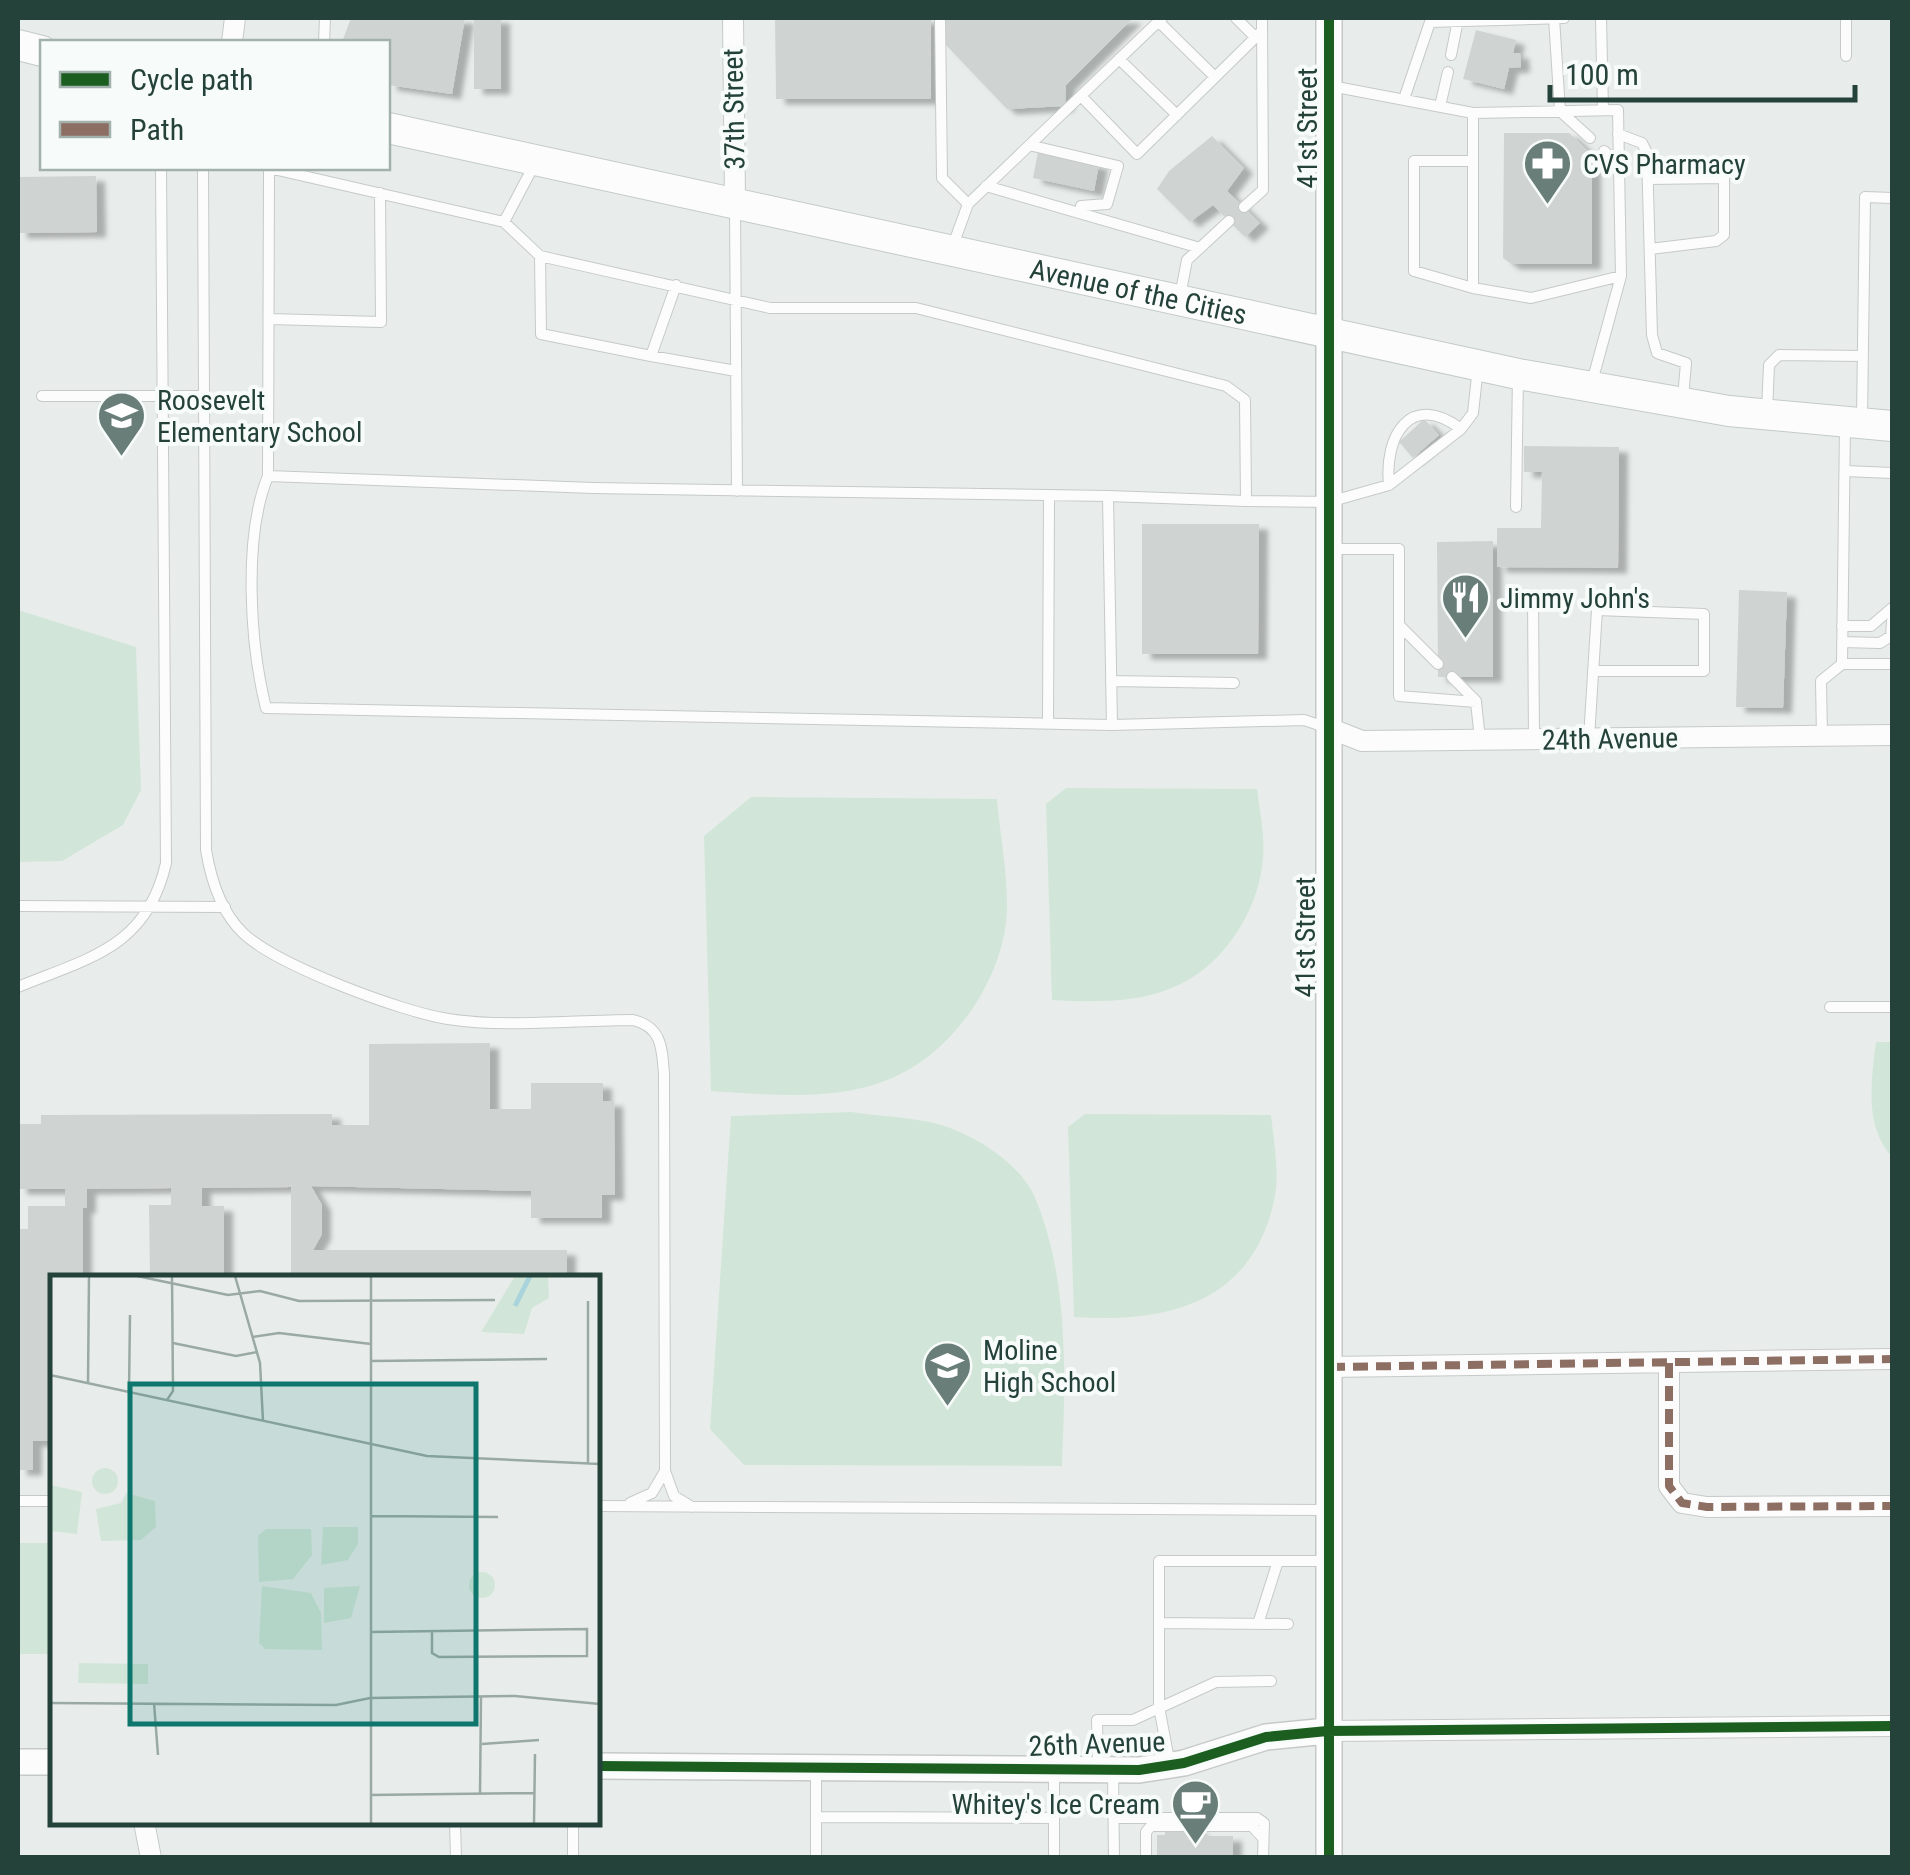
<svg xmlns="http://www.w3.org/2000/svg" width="1910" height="1875" font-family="'Roboto Condensed',sans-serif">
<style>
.green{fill:#d1e6d8}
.building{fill:#cfd4d2;filter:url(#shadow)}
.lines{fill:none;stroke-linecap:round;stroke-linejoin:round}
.service-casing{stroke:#c5cac8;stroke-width:12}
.minor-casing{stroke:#c5cac8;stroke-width:22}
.tertiary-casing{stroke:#c5cac8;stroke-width:28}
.secondary-casing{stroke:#c3cbc8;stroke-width:32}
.service{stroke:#fcfcfc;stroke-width:10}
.minor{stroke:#fcfcfc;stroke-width:20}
.tertiary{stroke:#fcfcfc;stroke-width:25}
.secondary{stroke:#fcfcfc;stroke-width:30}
.quiet{stroke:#8d6e63;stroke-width:8;stroke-dasharray:15 8;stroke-linecap:butt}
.cycleway-casing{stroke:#f7fbf9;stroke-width:16}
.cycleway{stroke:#1b5e20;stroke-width:10}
.labels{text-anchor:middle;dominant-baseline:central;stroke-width:8;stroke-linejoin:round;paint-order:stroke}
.street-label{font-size:28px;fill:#24423a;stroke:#f7fbf9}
.poi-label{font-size:28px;fill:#24423a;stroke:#f7fbf9;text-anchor:start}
.inset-river{fill:none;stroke:#a9d4db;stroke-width:5}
.inset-road{fill:none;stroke:#9aa9a4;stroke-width:2.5}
.view{fill:#0f766e;fill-opacity:0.15;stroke:#0f766e;stroke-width:5}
.inset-edge{fill:none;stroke:#24423a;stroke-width:5}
</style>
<defs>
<filter id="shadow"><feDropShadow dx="9" dy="5.5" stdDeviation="2.5" flood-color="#0004"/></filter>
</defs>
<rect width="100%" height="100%" fill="#e8edeb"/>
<path class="green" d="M18,610l118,37 5,143 -18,35 -61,36 -44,1z
M1066,788l191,1c3,23 8,48 6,70 -3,30 -13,55 -30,79 -45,64 -110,66 -181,62l-6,-196z
M751,797l246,2c3,35 10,71 10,106 0,38 -15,75 -36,106 -69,96 -154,87 -260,80l-7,-255z
M1876,1042h16v115c-28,-32 -21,-75 -16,-115z
M852,1112c31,5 69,5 98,16 33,12 73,39 86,72 34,83 29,180 26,266l-318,-1 -34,-36 21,-313z
M1085,1114l186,1c3,28 9,58 3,86 -23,104 -109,122 -200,116l-6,-190z
M18,1543h34v111h-34z"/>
<path class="building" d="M351,18h114l-13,76 -64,-9v-43h-46z
M474,18h27v71h-27z
M775,18h156v81h-155z
M944,18h189l-67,67 -1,21 -58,3 -62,-65z
M1476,30l40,10 -3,13h7l1,14 -12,1 -5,21 -41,-10z
M1504,133h65l23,22v109h-81l-8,-6z
M1212,136l32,32 -17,23 33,32 -15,14 -32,-32 -23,17 -33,-33 12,-18z
M1038,152l61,12 -5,27 -61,-13z
M96,176l1,56 -79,1v-56z
M1424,419l15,16 -26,23 -14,-16z
M1524,446l95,1 -1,121 -121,-1v-39h44l1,-56h-18z
M1142,524h117l-1,130h-116z
M1493,541v136h-55l-1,-135z
M1739,590l48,2 -4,116 -47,-1z
M490,1043v66h41v-26h72v18h11l1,94h-13v23h-71v-27l-220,-5 11,19v29l-9,16h254v28h-276v-91l-89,1v18h22v72h-74l-1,-73h22v-17l-84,1v19h-4v70h-31v163h-19v29h-15v-241h10v-23h37v-17h-47v-65h23v-9l291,-1v11h37v-81z
M1165,1828l34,1 -1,7h35v22h-76v-23h8z"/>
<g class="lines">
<defs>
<path id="service" d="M940,18l2,160 26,26 -16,44
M1236,18l19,19
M1554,18l6,93 30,27
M1601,18l2,92
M1846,18v38
M1158,21l57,56
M324,42l1,-24
M1451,55l7,-35
M1119,59l58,56
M1331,86l142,27
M1081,96l56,58 125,-123
M1404,99l26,-77 134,-4
M1440,106l8,-34
M1618,134l24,9 5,10 5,182 5,18 29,10 -3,35
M1033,146l85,20 -11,38 -26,2
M1604,151l15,14
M1473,161h-59v110l59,17
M203,168l3,682c5,30 15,62 37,83 33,32 159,79 205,86 56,9 127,1 185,1 29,7 29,28 31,54l1,397 9,25 18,11
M269,168l235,54 30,-57
M269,172l-1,304 325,12 515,8
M1648,179l76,-1v57l-8,6 -66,8
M986,186l214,62
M968,204l194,-186
M735,207l2,284
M1244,207l19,-17 -1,-172
M504,222l36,34 230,52h146l310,78 19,14 1,101 83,1 60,-17 72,-56 12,-16 5,-46
M540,256l1,78 110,22 25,-71
M1180,296l7,-36 42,-39
M269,319l112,3 -1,-129
M651,356l85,15
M1592,382l29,-106 -3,-166 -145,3v175l58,10 90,-22
M42,396h161
M1767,411l2,-46 10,-10 84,1
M1862,419l3,-222 27,1
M1845,471l47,2
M268,476c-25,61 -18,168 -2,232l846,17 192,-5 24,8
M1389,485c-5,-49 21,-94 72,-56
M1516,507l2,-132
M1329,549h70v147l77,6 4,37
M1533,599l1,140
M1399,625l39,39
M1842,626h29l21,-18
M1842,642l38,1 11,-7 1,-15
M1842,664l3,-239
M1452,677l24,24
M1111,681l123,2
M1048,724l1,-228
M1112,725l-4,-229 138,5
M1822,736l-1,-55 21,-17h50
M1589,738l8,-128 107,4v57h-111
M18,906l207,1
M18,987c70,-29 129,-39 148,-124l-5,-695
M1830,1007h62
M18,1501h34
M630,1503l22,-10 13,-22
M598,1506l731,4
M1159,1623l129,1
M1258,1624l20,-63
M1170,1765l-11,-58v-146h168
M1098,1769l-1,-49h36l83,-38 55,-1
M1113,1771l1,87
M816,1817l238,1
M1114,1818h143l7,5 -1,35
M455,1822l1,36
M573,1858v-36
M816,1858v-89
M1054,1858v-88
M1146,1858v-26l5,-6h101l11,12"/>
<path id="minor" d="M733,18l2,183
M232,42l3,-24
M1329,728l33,13 530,-6
M1669,1363v123l13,17 25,4 185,-1
M1330,1367l562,-8
M1327,1731l565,-5
M144,1822l7,36"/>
<path id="tertiary" d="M18,1762h34
M598,1766l541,4 45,-7 82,-26 61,-6
M1329,1858v-1840"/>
<g id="secondary">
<path d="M18,45l24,6"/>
<path id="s1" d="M388,128l1130,246 211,37 163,15"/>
</g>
</defs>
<use href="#service" class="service-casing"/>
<use href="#minor" class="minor-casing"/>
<use href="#tertiary" class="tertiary-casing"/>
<use href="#secondary" class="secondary-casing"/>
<use href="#service" class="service"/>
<use href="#minor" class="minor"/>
<use href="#tertiary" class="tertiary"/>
<use href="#secondary" class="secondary"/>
<path class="quiet" d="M1669,1363v123l13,17 25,4 185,-1
M1330,1367l562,-8"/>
<defs>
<path id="cycleway" d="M598,1766l541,4 45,-7 82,-26 61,-6 565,-5
M1329,1858v-1840"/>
</defs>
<use href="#cycleway" class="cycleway-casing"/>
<use href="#cycleway" class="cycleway"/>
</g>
<defs>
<symbol id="pharmacy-pin" viewBox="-11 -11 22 30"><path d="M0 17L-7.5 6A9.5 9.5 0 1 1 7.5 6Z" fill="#697e78" stroke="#f7fbf9"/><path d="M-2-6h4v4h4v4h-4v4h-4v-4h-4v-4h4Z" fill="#fff"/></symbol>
<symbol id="school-pin" viewBox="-11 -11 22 30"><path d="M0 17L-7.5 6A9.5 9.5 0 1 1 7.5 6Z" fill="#697e78" stroke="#f7fbf9"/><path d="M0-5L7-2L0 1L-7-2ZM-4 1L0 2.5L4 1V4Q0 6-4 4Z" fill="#fff"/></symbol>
<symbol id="restaurant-pin" viewBox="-11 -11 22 30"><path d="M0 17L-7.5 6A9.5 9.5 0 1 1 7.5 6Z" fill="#697e78" stroke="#f7fbf9"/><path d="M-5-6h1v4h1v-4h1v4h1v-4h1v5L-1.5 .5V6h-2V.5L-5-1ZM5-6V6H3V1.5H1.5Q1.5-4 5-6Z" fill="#fff"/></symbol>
<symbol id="cafe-pin" viewBox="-11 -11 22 30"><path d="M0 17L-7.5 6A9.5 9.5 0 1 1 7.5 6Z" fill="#697e78" stroke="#f7fbf9"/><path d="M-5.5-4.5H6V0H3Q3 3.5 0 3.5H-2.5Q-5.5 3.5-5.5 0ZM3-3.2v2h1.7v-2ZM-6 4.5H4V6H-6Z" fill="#fff"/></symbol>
</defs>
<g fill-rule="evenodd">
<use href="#pharmacy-pin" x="1520" y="136" width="55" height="75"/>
<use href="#school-pin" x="94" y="388" width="55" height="75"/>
<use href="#restaurant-pin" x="1438" y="570" width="55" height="75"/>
<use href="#school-pin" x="920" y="1338" width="55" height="75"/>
<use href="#cafe-pin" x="1168" y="1776" width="55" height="75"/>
</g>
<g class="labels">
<g class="street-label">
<text transform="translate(734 109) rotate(-91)">37th Street</text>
<text transform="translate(1307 128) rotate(-90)">41st Street</text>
<text stroke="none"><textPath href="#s1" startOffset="768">Avenue of the Cities</textPath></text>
<text transform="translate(1610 739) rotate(-1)">24th Avenue</text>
<text transform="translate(1305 937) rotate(-90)">41st Street</text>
<text transform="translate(1097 1744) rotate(-2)">26th Avenue</text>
</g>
<g class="poi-label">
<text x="1583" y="164">CVS Pharmacy</text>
<text x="157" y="400">Roosevelt<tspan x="157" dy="32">Elementary School</tspan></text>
<text x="1500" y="598">Jimmy John's</text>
<text x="983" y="1350">Moline<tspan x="983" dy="32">High School</tspan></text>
<text x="1160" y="1804" text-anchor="end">Whitey's Ice Cream</text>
</g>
</g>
<g transform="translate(50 1275)">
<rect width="550" height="550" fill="#e8edeb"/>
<path d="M465,1h33l1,22 -17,10 -8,26 -43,-2zM42 206a13 13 0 1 1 26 0a13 13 0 1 1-26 0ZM0,210l32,7 -5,42 -27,-3zM76,218l29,8 1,26 -15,13 -40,1 -5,-32 25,-6zM273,252h35v17l-10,16 -27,5zM216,254h45l1,26 -19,24 -34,3 -1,-46zM419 310a13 13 0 1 1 26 0a13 13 0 1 1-26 0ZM212,311l49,7 10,20 1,37 -57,-1 -6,-6zM310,311l-9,32 -27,5v-35zM29,388l69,1v20l-70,-1z" fill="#d1e6d8"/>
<path class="inset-river" d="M465,31l15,-30"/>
<path class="inset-road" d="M87,1l91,19 32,-4 39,10 196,-1M185,1l25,87 3,58M202,62l27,-4 92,11M123,68l63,13 21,-4M321,86l176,-2M0,100l377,81 173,8M38,108l1,-107M79,117l1,-77M117,125l6,-9 -1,-115M538,189v-163M321,241l127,1M321,357l216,-3v27l-148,1 -7,-4v-22M0,428l286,2 34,-7 145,-2 85,8M104,428l4,52M432,469l57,-4M430,519l1,-97M320,520l165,-2M321,549v-548M484,549l1,-70"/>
<path class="view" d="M80,109h346v340h-346z"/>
<rect width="550" height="550" class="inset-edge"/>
</g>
<rect width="1910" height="1875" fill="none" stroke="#24423a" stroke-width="40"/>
<rect x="40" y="40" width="350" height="130" fill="#f7fbf9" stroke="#a3b1ad" stroke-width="2.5"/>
<rect x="60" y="72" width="50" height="15" fill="#1b5e20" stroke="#a3b1ad" stroke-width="2.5"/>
<text x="130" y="90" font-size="30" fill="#24423a">Cycle path</text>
<rect x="60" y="122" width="50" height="15" fill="#8d6e63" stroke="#a3b1ad" stroke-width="2.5"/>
<text x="130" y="140" font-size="30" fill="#24423a">Path</text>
<path d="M1550 85v15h305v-15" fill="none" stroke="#24423a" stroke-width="5"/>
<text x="1565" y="85" font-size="30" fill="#24423a" stroke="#f7fbf9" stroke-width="8" paint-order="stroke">100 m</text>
</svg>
